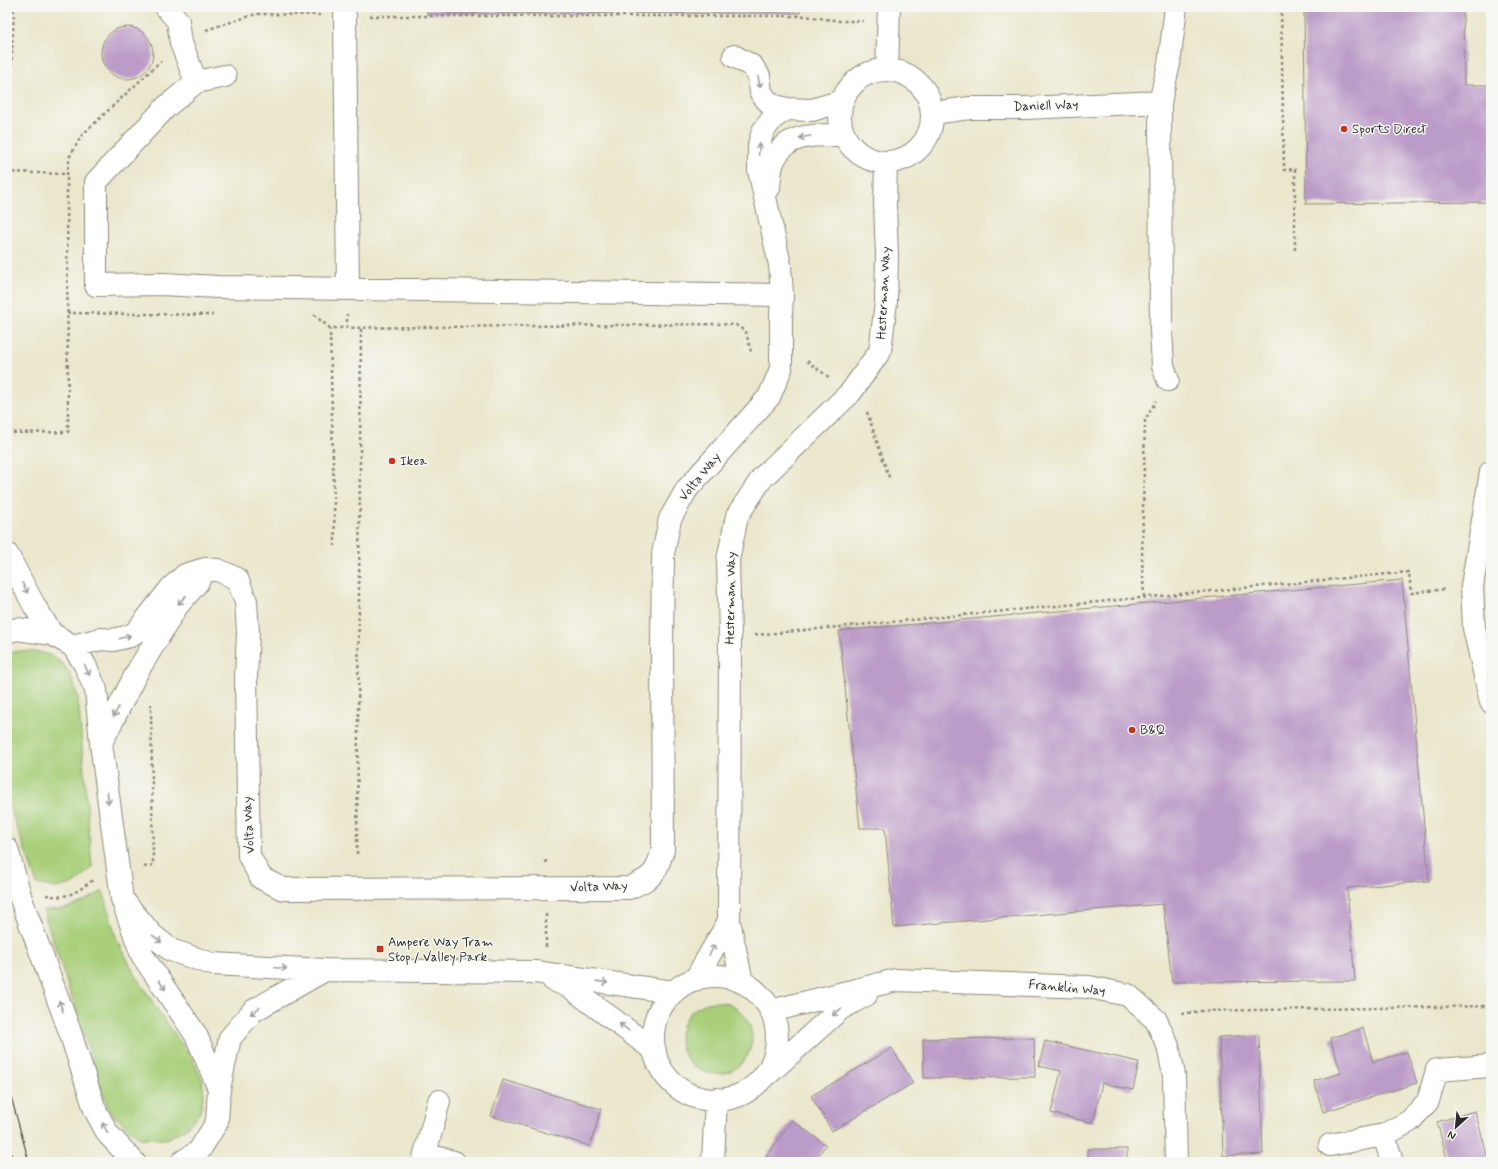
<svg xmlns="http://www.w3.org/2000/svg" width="1498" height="1169" font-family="Mynerve,sans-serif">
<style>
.green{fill:#a9cf7a;stroke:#6a7d52}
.building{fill:#bb9bc8}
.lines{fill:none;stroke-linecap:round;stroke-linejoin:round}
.minor-casing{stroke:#8b897c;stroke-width:24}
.path{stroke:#8b897c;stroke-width:2.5;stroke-dasharray:3 3;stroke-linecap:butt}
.minor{stroke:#fff;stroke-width:22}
.tram{stroke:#2b2b2b;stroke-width:1}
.oneway{stroke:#a0a0a0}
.poi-dot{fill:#c8321e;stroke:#f6f6f2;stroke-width:1.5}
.labels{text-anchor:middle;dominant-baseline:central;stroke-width:3;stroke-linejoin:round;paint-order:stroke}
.street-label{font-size:13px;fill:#2b2b2b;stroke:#f6f6f2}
.poi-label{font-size:13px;fill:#2b2b2b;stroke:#f6f6f2;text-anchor:start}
</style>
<rect width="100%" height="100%" fill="#f6f6f2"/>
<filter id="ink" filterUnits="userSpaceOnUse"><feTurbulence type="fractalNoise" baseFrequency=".025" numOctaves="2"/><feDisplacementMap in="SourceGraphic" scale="8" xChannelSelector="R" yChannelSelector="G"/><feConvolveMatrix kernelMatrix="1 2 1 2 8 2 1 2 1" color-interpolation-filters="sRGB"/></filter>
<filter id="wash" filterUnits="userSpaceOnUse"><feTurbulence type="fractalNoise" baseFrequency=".012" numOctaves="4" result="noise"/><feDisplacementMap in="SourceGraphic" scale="16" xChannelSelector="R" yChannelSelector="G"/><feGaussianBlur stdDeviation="0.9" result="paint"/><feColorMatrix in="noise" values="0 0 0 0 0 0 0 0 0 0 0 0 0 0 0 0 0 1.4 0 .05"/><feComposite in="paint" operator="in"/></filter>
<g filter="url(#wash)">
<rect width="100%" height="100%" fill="#ebe7cc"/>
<path class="green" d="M20,651c21,0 37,2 49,22 4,7 6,17 9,24l14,170 -17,16 -19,5 -19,-4 -30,-85v-146z
M103,891l13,46 16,32 26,42 34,47 10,21 2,15 -5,20 -14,15 -18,10 -27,-1 -31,-27 -66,-201 21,-1 19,-7z
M680 1038a36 36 0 1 1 72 0a36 36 0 1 1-72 0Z"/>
<g id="blocks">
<path class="building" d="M427,7h373v6l-373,1z
M1304,7h159l1,78h27v117l-185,2z
M101 53a26 26 0 1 1 52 0a26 26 0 1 1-52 0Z
M1402,580l27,301 -82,7 8,93 -183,1 -9,-78 -269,23 -9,-99h-25l-21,-197z
M1363,1028l10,34 34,-10 10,31 -94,29 -9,-31 27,-8 -11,-35z
M1259,1035l4,119 -40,2 -4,-119z
M1034,1038l1,39 -111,1 -1,-39z
M1045,1041l94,21 -6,28 -31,-7 -9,40 -42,-10 10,-42 -22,-5z
M892,1048l21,35 -81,48 -21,-35z
M503,1080l98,29 -11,37 -99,-30z
M1475,1111l14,51h-41l-11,-40z
M792,1120l34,25 -13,17h-51z
M1088,1149h39v13h-39z"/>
</g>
</g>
<g filter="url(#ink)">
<use href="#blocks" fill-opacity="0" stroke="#8b897c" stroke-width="1"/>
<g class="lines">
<defs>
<path id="minor" d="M166,7l12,14 3,22 15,39
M345,16l3,273
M734,56l18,10 7,10 2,17 10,12 16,4 25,1 30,-9
M887,70l2,-63
M840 116a46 46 0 1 1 92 0a46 46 0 1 1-92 0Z
M225,76l-29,6 -30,25 -70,75v103l66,-1 56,3 564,8
M932,113l38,-5h55l135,-6
M769,188c1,-9 1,-22 6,-30 13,-26 44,-23 69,-23
M1168,380l-5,-14 -2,-35 -1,-229 9,-38 7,-57
M1491,472l-19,114 2,42 17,74
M7,554l28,53 17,27
M7,632l10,-3 35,5 21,12 12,19 11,25 5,53 21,156 20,56 54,80 23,54
M73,646l28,-7 12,1 17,-4 7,-5 34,-43 14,-13 20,-6 13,1 19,9 9,22 2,31 -2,46 3,178 12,22 22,11 346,-1c25,-11 26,-13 34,-38l-1,-204 1,-92 7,-35 17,-30 82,-92 12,-28v-53l1,-21 -2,-30 -21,-95v-25l4,-14 10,-13 14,-9
M101,743l36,-71 40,-66 20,-23 8,-14
M7,849l14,50 49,133 25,78 13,24 26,28
M122,899l30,36 19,15 41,14 113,6 210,2 138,20
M653 1038a62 62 0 1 1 124 0a62 62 0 1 1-124 0Z
M553,980l17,7 85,64
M695,980l34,-59
M742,982l-13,-61 1,-284 -2,-77 9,-44 25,-38 89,-86 29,-41 6,-49 1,-47 -2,-50 1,-43
M771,1011l125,-31 193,7 39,8 28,25 12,26 6,29 2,87
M769,1073l71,-64 26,-14
M1384,1135l8,27
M1330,1145l54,-10 26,-14 18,-20 9,-31 54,-4
M425,1154l14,-53
M182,1162l17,-11 18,-29 2,-33 11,-51 23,-27 72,-41
M423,1162l2,-8 29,8
M713,1162l3,-63"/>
</defs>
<use href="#minor" class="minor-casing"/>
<path class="path" d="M1281,7l3,163 11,-1v82
M370,16h435l35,5h23
M206,30l50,-16 64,1
M7,168l7,-161
M7,172l60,2
M67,313l146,2
M314,315l16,13 391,-4 15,1 10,7 5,20
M330,328l5,218
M347,328v-14
M807,361l23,17
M867,412l23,68
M7,433l61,-1 -1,-258 3,-18 12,-21 79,-74
M7,494l1,24 5,11
M1144,597l-2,-40 3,-137 11,-19
M755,635l654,-63 2,21 35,-4
M357,854l4,-526
M546,863v-6
M144,867l9,-2 -2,-161
M46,895c22,5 32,-4 48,-16
M546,947v-33
M1182,1014l19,-3 290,-5"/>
<use href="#minor" class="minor"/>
<path class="tram" d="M7,1082l22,80
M7,1139l6,23"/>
</g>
<defs><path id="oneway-shaft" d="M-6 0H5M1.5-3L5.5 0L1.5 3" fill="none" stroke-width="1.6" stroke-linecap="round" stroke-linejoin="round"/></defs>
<g class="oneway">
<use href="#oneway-shaft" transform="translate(759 82) rotate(80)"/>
<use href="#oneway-shaft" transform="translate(805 137) rotate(168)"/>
<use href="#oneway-shaft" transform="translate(759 149) rotate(-86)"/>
<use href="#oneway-shaft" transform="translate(25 588) rotate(62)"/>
<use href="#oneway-shaft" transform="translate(182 600) rotate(133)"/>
<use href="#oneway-shaft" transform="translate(125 637) rotate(-16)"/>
<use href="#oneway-shaft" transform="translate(87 670) rotate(65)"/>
<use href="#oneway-shaft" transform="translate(116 712) rotate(117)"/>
<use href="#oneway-shaft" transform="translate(108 798) rotate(82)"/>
<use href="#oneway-shaft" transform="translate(157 939) rotate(39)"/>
<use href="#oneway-shaft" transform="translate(712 950) rotate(-60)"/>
<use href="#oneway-shaft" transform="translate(281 968) rotate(3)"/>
<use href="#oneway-shaft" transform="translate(602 982) rotate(8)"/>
<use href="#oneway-shaft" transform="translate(162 985) rotate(56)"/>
<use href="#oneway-shaft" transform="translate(61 1006) rotate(-110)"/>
<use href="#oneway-shaft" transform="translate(255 1011) rotate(143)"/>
<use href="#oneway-shaft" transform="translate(837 1012) rotate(141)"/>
<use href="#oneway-shaft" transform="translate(624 1027) rotate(-142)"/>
<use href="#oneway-shaft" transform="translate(105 1128) rotate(-118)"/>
</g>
</g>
<g class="poi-dot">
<circle cx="1344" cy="129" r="4"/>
<circle cx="392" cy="461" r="4"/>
<circle cx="1132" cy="730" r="4"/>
<rect x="376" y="945" width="8" height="8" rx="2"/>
</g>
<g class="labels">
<g class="street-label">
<text transform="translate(1046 106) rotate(-2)">Daniell Way</text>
<text transform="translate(884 293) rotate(-87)">Hesterman Way</text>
<text transform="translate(700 477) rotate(-51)">Volta Way</text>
<text transform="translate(731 598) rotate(-89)">Hesterman Way</text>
<text transform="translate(249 825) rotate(-93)">Volta Way</text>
<text transform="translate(599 887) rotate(-2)">Volta Way</text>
<text transform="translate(1067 988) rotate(5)">Franklin Way</text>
</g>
<g class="poi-label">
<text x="1352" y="129">Sports Direct</text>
<text x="400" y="461">Ikea</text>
<text x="1140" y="730">B&amp;Q</text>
<text x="388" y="942">Ampere Way Tram<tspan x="388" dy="15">Stop / Valley Park</tspan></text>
</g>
</g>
<rect width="1498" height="1169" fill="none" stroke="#f6f6f2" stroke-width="24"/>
<g transform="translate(1456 1127) rotate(207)" stroke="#f6f6f2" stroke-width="3" paint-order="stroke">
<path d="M0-3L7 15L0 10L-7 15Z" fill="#2b2b2b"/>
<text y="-6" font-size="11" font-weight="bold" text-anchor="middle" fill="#2b2b2b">N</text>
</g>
</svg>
